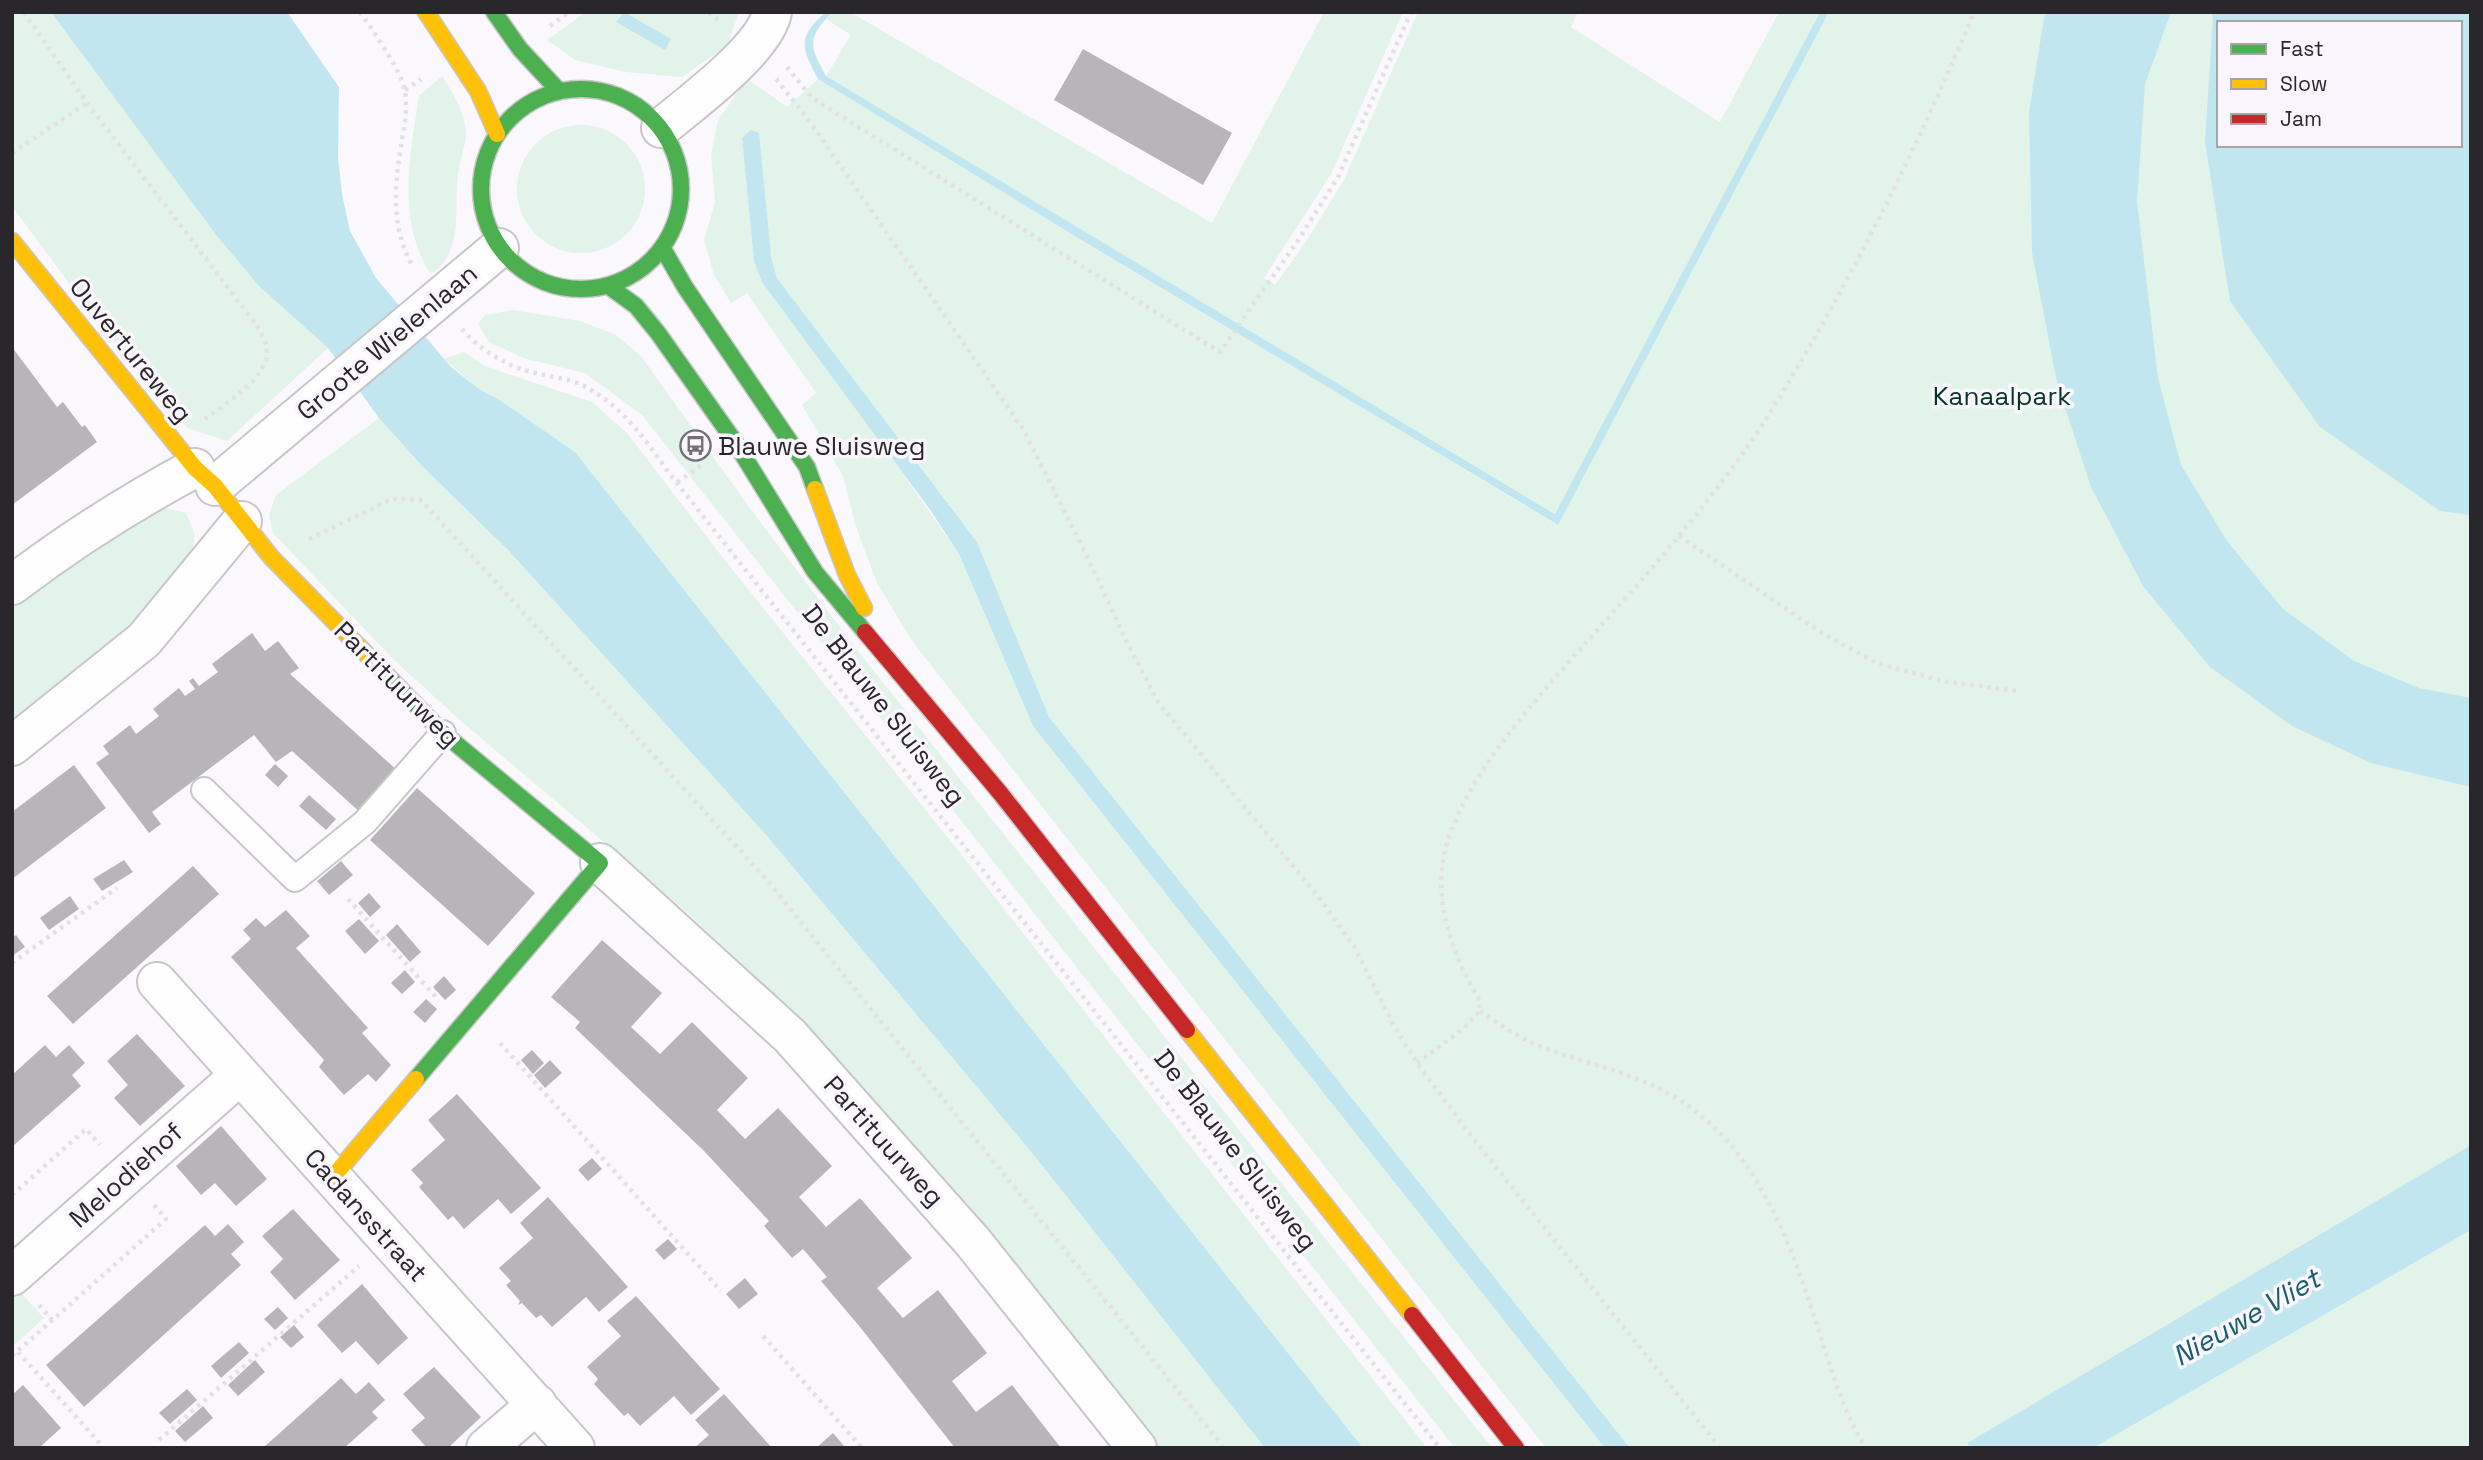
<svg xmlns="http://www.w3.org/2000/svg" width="2483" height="1460" font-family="'Space Grotesk',sans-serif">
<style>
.green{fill:#e2f3ea;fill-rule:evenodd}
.water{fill:#c1e6ef;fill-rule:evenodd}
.building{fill:#b7b5b9}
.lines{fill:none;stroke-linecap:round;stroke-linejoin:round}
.lane-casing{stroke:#c9c6ca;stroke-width:28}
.street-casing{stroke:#c9c6ca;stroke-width:42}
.fast-casing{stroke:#c9c6ca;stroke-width:19}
.slow-casing{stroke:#c9c6ca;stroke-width:19}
.jam-casing{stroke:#c9c6ca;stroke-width:19}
.path{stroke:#e1e1e2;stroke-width:4.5;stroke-dasharray:3.5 5;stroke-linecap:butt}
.lane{stroke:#fefeff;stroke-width:24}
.street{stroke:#fefeff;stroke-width:38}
.fast{stroke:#4caf50;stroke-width:16}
.slow{stroke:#ffc107;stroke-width:16}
.jam{stroke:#c62828;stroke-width:16}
.labels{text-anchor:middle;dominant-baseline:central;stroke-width:7;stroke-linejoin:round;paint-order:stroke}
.street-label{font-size:26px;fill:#2a272c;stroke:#fbf6fe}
.park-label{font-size:26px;fill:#003821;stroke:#fbf6fe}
.poi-label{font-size:26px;fill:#2a272c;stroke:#fbf6fe;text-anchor:start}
.water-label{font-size:28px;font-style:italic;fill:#165e6a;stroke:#fbf6fe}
</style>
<rect width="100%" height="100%" fill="#faf8fc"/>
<path class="green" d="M12,12h39l167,224 42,51 68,61 -101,93 -40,-13 -94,-112 -81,-110z
M586,12h153l-12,34 -45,31 -56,-5 -51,-12 -28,-20z
M832,12h18l362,211 112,-211h79l-72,162 -67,104 11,7 30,-42 39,-63 74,-168h160l-7,15 149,95 59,-110h41l-264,502 -730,-438 25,-41 -25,-16z
M1829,12h642v1133l-504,298 4,5h-341l-581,-731 -72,-175 -200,-264 -35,-140 12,123 205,293 74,172 572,722h-59l-634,-807 -35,-58 -21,-56 -13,-51 -41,-71 14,-12 -69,-100 -16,10 -17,-28 -10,-35 11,-38 -4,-48 7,-34 29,-41 40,28 31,-28 265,162 474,284zM2219,23h241v122h-241z
M442,76c11,17 21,33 24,54 1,12 -5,26 -7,38 -7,36 8,82 -28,106 -35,-52 -21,-120 -12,-178z
M517 189a64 64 0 1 1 128 0a64 64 0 1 1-128 0Z
M513,310l67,11 36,14 25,21 108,151 109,144 634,797h-37l-813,-1033 -57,-42 -59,-14 -37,-17 -11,-18 7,-9z
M464,352l21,14 107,36 35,31 100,130 234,291 466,594h-64l-788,-996 -74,-51 -22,-12 -35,-30z
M379,418l45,50 85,83 258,285 270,323 228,289h-107l-189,-243 -172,-189 -108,-102 -227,-192 -69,-63 -120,-126 -4,-18 7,-20z
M159,506l27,7 9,22 -5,28 -58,61 -120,95v-119z
M2471,1230v218h-378z
M12,1283l32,35 -32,29z"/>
<path class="water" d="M51,12h236l52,75 -1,70 4,37 8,37 26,47 74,88 29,23 22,12 74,51 788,996h-98l-228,-289 -270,-323 -258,-285 -85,-83 -45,-50 -51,-70 -68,-61 -43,-51z
M624,12l47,27 -6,11 -49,-28z
M826,12h6c-25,26 -23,34 -6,64l729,438 265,-502h9l-271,513 -475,-284 -265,-162c-16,-30 -22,-42 8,-67z
M2045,12h126l-26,72 -8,118 21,176 23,87 46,76 56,68 71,52 65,27 52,10v89l-100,-24 -79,-37 -82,-59 -67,-81 -52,-99 -34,-104 -25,-131 -3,-140z
M2211,12h260v503l-31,-4 -120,-84 -90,-126 -25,-159 8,-125zM2219,23h241v122h-241z
M751,130l8,3 12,123 6,22 200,264 72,175 581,731h-25l-572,-722 -74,-172 -28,-43 -169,-229 -8,-21 -12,-123z
M2471,1145v85l-378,218h-122l-4,-5z"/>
<path class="building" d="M1083,49l149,84 -29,52 -149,-85z
M12,347l45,60 6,-5 19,25 3,-2 12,17 -85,63z
M252,633l13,18 13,-10 21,27 -9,6 108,97 -37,42 -69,-62 -16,11 -22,-27 -102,77 9,12 -12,9 -53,-70 13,-9 -6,-8 27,-21 6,9 23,-18 -6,-7 26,-21 6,8 10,-7 -6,-8 4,-3 6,8 19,-14 -6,-8z
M275,764l13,12 -10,11 -13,-12z
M74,765l32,43 -94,71v-67z
M417,788l118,105 -47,53 -118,-106z
M309,795l27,24 -10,11 -27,-24z
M124,860l9,12 -31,19 -9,-12z
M341,861l12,14 -24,20 -12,-14z
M193,866l26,28 -146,130 -26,-28z
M369,893l12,14 -11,10 -12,-14z
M70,896l9,13 -30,21 -9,-12z
M286,910l24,26 -14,12 72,80 -6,5 29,32 -15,17 -8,-8 -24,21 -25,-28 5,-7 -93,-103 20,-18 -8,-9 13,-12 9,9z
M359,919l20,22 -14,13 -20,-23z
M397,924l24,28 -11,10 -24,-27z
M16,935l9,12 -13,9v-18z
M602,940l60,53 -31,34 15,14 14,13 32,-32 56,56 -31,32 28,29 33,-31 54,58 -33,31 27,30 34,-29 52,60 -35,30 26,30 35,-28 49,63 -35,28 24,31 36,-27 49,63h-106l-95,-121 -39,-46 6,-4 -24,-28 -11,9 -28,-32 5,-5 -65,-70 -129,-123 5,-6 -29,-25z
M405,970l10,12 -13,12 -11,-11z
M444,976l12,14 -11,10 -12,-13z
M426,999l11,10 -12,14 -12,-11z
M137,1034l48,52 -45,40 -26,-28 14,-13 -21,-24z
M45,1045l11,12 13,-12 16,18 -13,12 9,11 -69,61v-72z
M532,1050l12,13 -11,11 -12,-14z
M550,1060l12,13 -17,15 -11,-13z
M457,1094l84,94 -30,26 -13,-15 -34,30 -11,-13 -5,4 -14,-16 -15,-17 4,-4 -12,-13 34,-30 -17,-20z
M221,1126l46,53 -31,27 -21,-23 -14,12 -25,-29z
M592,1158l10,11 -14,12 -10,-11z
M548,1197l80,90 -29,25 -13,-15 -34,30 -11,-12 -5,3 -14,-15 -4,2 2,-4 -14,-16 5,-4 -12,-13 34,-30 -13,-15z
M293,1209l47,51 -45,40 -25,-28 13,-13 -21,-23z
M228,1224l16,18 -13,12 10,11 -157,142 -38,-42 159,-140 10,11z
M668,1239l9,10 -13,11 -9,-10z
M745,1278l13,16 -19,15 -13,-15z
M362,1284l46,54 -30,27 -22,-24 -14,12 -25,-28z
M636,1296l84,93 -29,26 -17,-19 -34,30 -12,-13 -4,3 -30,-32 4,-5 -11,-12 34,-31 -14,-15z
M278,1307l10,11 -13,12 -11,-11z
M294,1325l10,12 -13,11 -11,-11z
M239,1342l10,11 -28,25 -10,-12z
M255,1360l10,12 -27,24 -10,-11z
M434,1367l47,50 -33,31h-21l-16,-18 14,-12 -22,-24z
M341,1378l15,16 13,-12 16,18 -13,12 6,6 -34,30h-81z
M23,1385l38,43 -22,20h-27v-53z
M187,1389l10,11 -27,24 -11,-11z
M724,1394l48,54h-78l15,-13 -14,-15z
M203,1406l10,12 -28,24 -10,-11z
M833,1433l13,15h-30z"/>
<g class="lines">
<defs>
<path id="lane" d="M204,790l91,89 70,-57 78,-89"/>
<path id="street" d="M661,128c29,-24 105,-80 111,-116
M215,486l284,-238
M12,585c58,-44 119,-83 183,-117
M12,746l132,-106 98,-119
M600,863l190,173 183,206 164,206
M157,982l418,466
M12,1276l228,-201
M486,1448l51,-44"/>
<path id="fast" d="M494,12l26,37 39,42
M481 189a100 100 0 1 1 200 0a100 100 0 1 1-200 0Z
M663,249l22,38 122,180 8,22
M610,287l26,19 22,27 77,109 80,130 50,60
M376,664l67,69 157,130 -184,216"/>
<path id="slow" d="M426,12l52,79 19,43
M12,241l183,227 20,18 56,71 105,107
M815,489l32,86 17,33
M1187,1030l225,285
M332,1178l84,-99"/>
<path id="jam" d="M865,632l136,162 186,236
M1412,1315l104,133"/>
</defs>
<use href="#lane" class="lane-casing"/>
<use href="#street" class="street-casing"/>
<use href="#fast" class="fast-casing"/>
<use href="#slow" class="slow-casing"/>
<use href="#jam" class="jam-casing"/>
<path class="path" d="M24,12l63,91 168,220c4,7 11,17 12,25 4,28 -42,56 -62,71
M360,12c13,19 42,59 45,80 3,18 -1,36 -4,54 -7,43 -10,82 12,121
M709,12l12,11
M550,26l19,-14
M787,67l25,31 408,254 79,-113 39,-62 73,-165
M776,79l32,40 215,310 63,125 39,84 33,64 162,197 35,49 38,76 24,39 55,74 248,311
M405,90l16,-11
M12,153l75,-50
M462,329c15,18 40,34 62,41 19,6 41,7 58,15 40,20 62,53 87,88l771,975
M677,482l25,-17
M1679,536l140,95 58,32 65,18 76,10
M309,539l83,-40 29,1 346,380 457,568
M348,899l88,98
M12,963l105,-75
M1480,1011c20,14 41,28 64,37 49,18 105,28 147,60 69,50 101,139 126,217 13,42 25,85 49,123
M500,1043l221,248
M1417,1063l46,-34 17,-18v-10c-31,-52 -52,-111 -29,-170 29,-74 88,-134 139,-193 54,-60 109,-122 155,-188 31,-43 56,-89 82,-134 55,-99 104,-200 147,-304
M12,1195l74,-66 14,16
M39,1305l13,15
M763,1336l99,112
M18,1352l86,96
M12,1356l154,-137 -13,-15
M159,1440l200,-174"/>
<use href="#lane" class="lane"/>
<use href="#street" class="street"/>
<use href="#fast" class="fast"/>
<use href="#slow" class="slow"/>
<use href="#jam" class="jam"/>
</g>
<defs>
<symbol id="bus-ring" viewBox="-11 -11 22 22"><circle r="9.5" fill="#fbf6fe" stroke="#737075" stroke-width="1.5"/><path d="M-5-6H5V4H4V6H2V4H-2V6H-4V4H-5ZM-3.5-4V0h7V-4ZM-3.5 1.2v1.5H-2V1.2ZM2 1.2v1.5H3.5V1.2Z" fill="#737075"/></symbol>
</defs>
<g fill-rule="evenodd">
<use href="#bus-ring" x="678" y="428" width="35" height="35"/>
</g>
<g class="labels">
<g class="street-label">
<text transform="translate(387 342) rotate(-40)">Groote Wielenlaan</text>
<text transform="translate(131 350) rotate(51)">Ouvertureweg</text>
<text transform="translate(397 684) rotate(45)">Partituurweg</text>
<text transform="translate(884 705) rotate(52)">De Blauwe Sluisweg</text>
<text transform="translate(884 1141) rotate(48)">Partituurweg</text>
<text transform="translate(1236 1150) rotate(52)">De Blauwe Sluisweg</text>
<text transform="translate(126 1175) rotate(-42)">Melodiehof</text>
<text transform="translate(366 1215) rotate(48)">Cadansstraat</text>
</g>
<g class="park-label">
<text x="2002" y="396">Kanaalpark</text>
</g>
<g class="poi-label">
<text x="718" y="446">Blauwe Sluisweg</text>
</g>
<g class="water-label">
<text transform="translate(2246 1317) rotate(-30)">Nieuwe Vliet</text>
</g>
</g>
<rect width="2483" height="1460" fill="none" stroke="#2a272c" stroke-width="28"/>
<rect x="2217" y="21" width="245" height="126" fill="#fbf6fe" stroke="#a7a3aa" stroke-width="2"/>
<rect x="2231" y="44" width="35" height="10" fill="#4caf50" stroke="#a7a3aa" stroke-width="2"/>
<text x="2280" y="56" font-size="21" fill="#2a272c">Fast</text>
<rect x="2231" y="79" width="35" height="10" fill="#ffc107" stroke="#a7a3aa" stroke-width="2"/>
<text x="2280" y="91" font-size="21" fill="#2a272c">Slow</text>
<rect x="2231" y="114" width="35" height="10" fill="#c62828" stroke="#a7a3aa" stroke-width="2"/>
<text x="2280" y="126" font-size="21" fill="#2a272c">Jam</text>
</svg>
